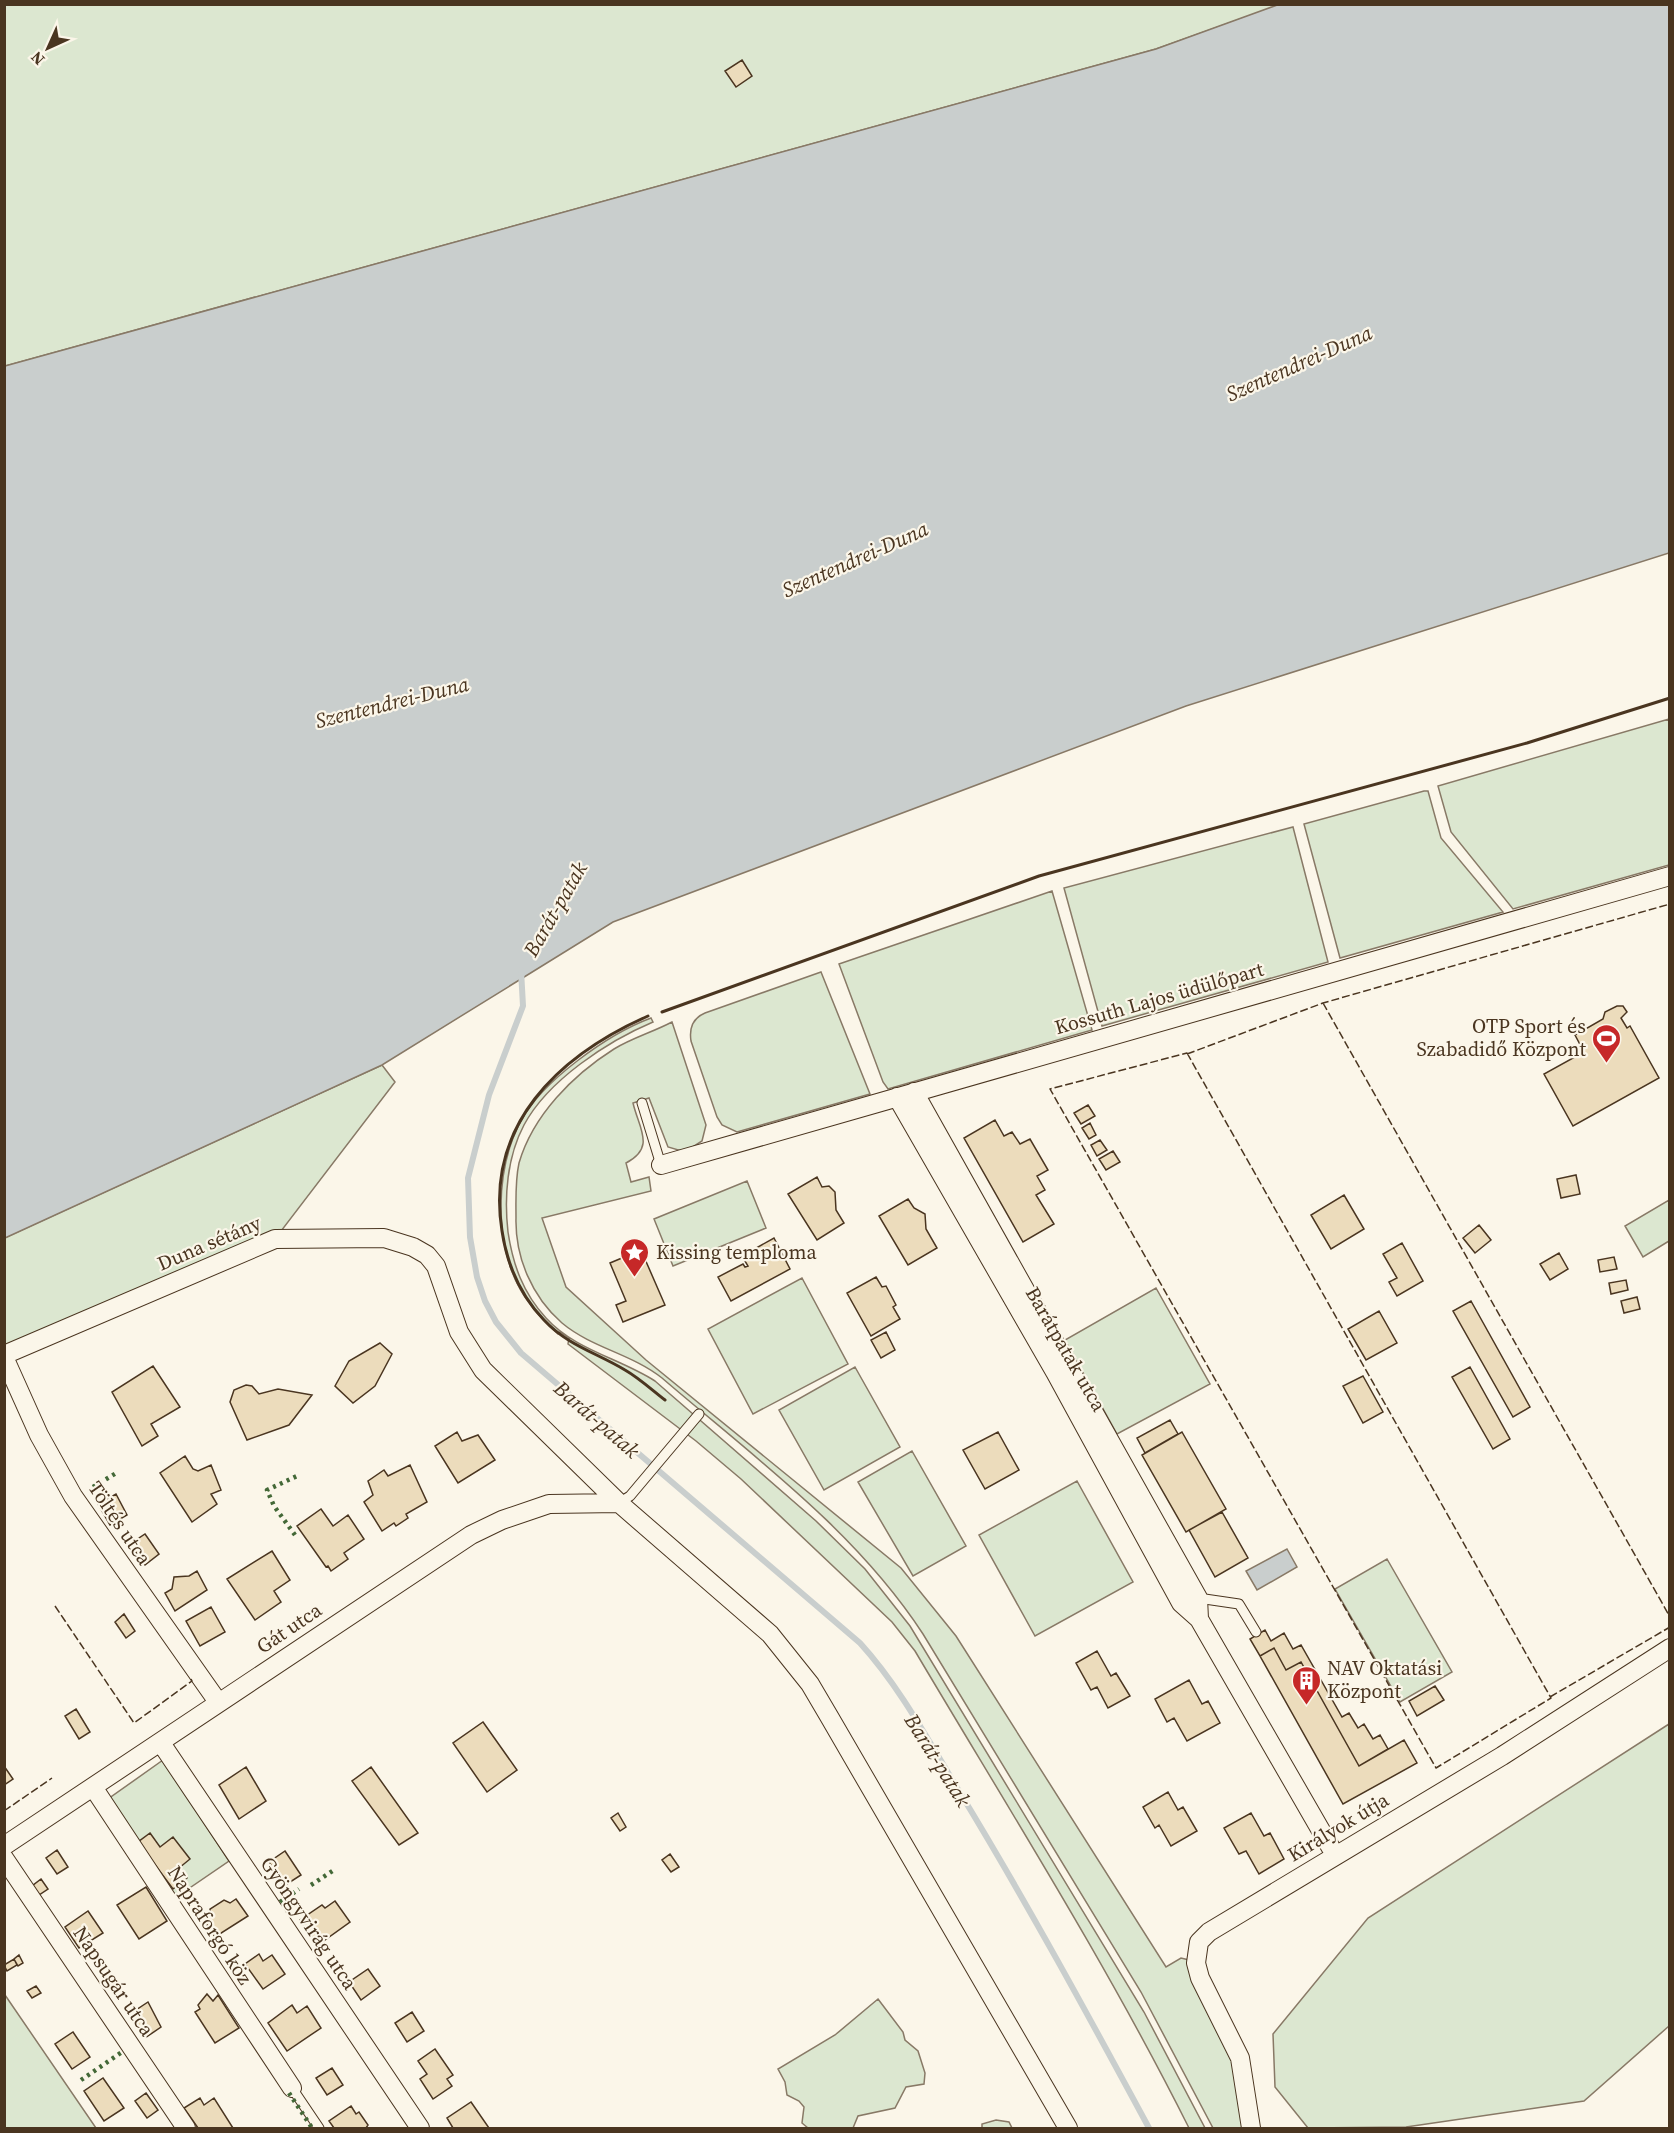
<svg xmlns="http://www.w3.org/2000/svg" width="1674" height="2133" font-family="'Source Serif 4',serif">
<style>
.green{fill:#dce7d0;stroke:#887966;stroke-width:1.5}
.water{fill:#c9cecd;stroke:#887966;stroke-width:1.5}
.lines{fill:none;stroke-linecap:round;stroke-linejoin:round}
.stream{stroke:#c9cecd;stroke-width:6}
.building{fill:#ecdcbc;stroke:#4a3520;stroke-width:1.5}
.lane-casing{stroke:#4a3520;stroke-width:11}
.street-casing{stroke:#4a3520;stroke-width:20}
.lane{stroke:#fbf6e9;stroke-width:9}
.street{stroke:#fbf6e9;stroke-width:18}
.hedge{stroke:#436837;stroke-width:4.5;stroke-dasharray:3 4.5;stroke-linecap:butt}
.fence{stroke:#4a3520;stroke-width:1.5;stroke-dasharray:8 3;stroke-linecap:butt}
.wall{stroke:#4a3520;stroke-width:3}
.labels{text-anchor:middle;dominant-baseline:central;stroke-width:4.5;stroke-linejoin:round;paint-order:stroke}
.street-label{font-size:20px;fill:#4a3520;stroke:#fbf6e9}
.poi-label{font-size:20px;fill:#4a3520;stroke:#fbf6e9;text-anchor:start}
.water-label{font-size:21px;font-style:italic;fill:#4a3520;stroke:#fbf6e9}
</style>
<rect width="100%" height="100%" fill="#fbf6e9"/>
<path class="green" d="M4,5h1276l-124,44 -1151,317z
M1669,719v146l-156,44 -62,-77 -13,-46z
M1424,791h4l13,47 62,74 -163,46 -36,-134z
M1293,827l35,135 -226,64 -38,-138z
M1052,891l40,139 -204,59 -5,-7 -44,-118z
M821,972l49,122 -133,38 -15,-7 -5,-8 -26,-76c-2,-13 2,-23 14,-28z
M651,1018l2,4c-45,19 -105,58 -129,103 -17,32 -20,72 -16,107 5,33 15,61 38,86 29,32 73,40 109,63l161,140 49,48 45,57 234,386 61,116h-16c-82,-164 -181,-320 -274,-477l-23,-29 -151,-143 -45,-38 -128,-97 1,-6 -9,-6 -2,2c-15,-14 -28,-27 -38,-45 -26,-47 -25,-120 1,-168 21,-40 87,-87 130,-103z
M672,1022l34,103 -4,16 -17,11 -17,-5 -19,-49 -16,5c6,26 23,44 -7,60l5,19 18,-5 2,14 -109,27 24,69 80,73 255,208 55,68 210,331 15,-9 8,2 44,92 14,76h-34l-72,-136 -218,-358c-67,-103 -169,-177 -261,-256 -30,-24 -70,-30 -100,-55 -30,-26 -47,-66 -46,-105 0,-18 -1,-37 3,-55 14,-48 54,-88 95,-114 18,-11 39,-17 58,-27z
M382,1065l13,17 -120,157 -270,116 -1,-117z
M747,1181l19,47 -93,38 -19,-47z
M1669,1200v41l-26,16 -18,-31z
M802,1278l46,86 -95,50 -45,-85z
M1156,1288l54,96 -93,50 -52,-94z
M855,1367l45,80 -76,43 -45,-80z
M912,1451l54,95 -53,30 -55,-94z
M1077,1481l56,101 -98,54 -56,-101z
M1387,1559l65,113 -52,30 -65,-113z
M1669,1724v302l-85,75 -178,26 -98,1 -33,-41 -2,-53 95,-116z
M163,1760l66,101 -57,39 -64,-101z
M5,1995l91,133h-91z
M878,1999l25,33 2,8 13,11 7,22 -1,11 -18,3 -11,21 -37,8 -5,12h-45l-6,-5 2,-16 -5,-6 -12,-6 -2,-13 -7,-13 57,-34z
M996,2120l13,2 3,6h-30v-4z"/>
<path class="water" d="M1280,4l389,1v548l-483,153 -573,216 -231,143 -377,173v-872l1151,-317z
M1287,1549l10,18 -40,23 -11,-19z"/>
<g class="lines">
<path class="stream" d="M521,970l2,36 -34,89 -21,83 2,59 7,40 8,24 11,21 25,31 339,290c40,44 68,97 99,148 67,110 129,224 190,337"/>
</g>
<path class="building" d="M742,60l10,16 -16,11 -11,-16z
M1617,1006h6l4,6 -6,6 6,10 3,-2 29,52 -86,48 -29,-52 40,-22 -9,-17 28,-16 2,-7z
M1088,1105l7,11 -14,8 -7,-11z
M995,1120l9,16 8,-4 8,12 10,-5 18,31 -11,6 8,14 -9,5 18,29 -31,18 -59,-104z
M1090,1123l6,12 -7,4 -7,-11z
M1100,1140l7,10 -10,6 -6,-11z
M1113,1151l7,11 -14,8 -7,-11z
M1576,1175l4,19 -19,4 -4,-19z
M817,1177l5,10 7,-1 6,6 1,18 8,13 -27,17 -29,-46z
M1344,1195l20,34 -33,20 -20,-34z
M908,1199l6,9 11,6 1,15 11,19 -29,17 -29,-49z
M1479,1225l12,15 -16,13 -12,-15z
M774,1238l16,31 -59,32 -13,-24 25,-13 2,3 3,-1 -6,-10z
M1402,1243l21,38 -26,15 -8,-14 8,-4 -14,-24z
M641,1250l24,55 -42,17 -7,-17 10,-4 -16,-38z
M1559,1253l9,16 -18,11 -10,-16z
M1614,1257l3,12 -17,3 -2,-12z
M876,1277l6,10 4,-1 10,19 -3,2 7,12 -29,17 -24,-43z
M1626,1280l2,10 -17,4 -2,-11z
M1637,1297l3,12 -16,4 -3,-12z
M1471,1301l59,106 -17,10 -60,-106z
M1379,1311l18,32 -31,17 -18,-31z
M886,1332l9,18 -14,8 -10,-18z
M380,1343l12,11 -17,32 -22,17 -18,-17 14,-25z
M153,1366l27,41 -29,17 7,12 -16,10 -30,-54z
M1470,1367l40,72 -17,10 -41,-72z
M1363,1376l20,36 -20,11 -20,-37z
M246,1385l6,1 7,8 19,-5 34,6 -23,30 -42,15 -17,-38 4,-12z
M1170,1420l8,14 -33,19 -8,-15z
M457,1432l5,9 16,-6 17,25 -37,23 -23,-37z
M998,1432l21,38 -34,19 -22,-39z
M1182,1432l44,77 -40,23 -44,-77z
M185,1456l8,13 5,2 13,-6 10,25 -10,4 6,10 -25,18 -32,-49z
M410,1465l17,37 -21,12 2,4 -12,8 -2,-3 -12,8 -18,-29 9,-7 -5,-14 16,-11 4,6z
M116,1494l11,21 -17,10 -12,-21z
M321,1509l12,17 15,-11 16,24 -20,14 4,6 -17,12 -3,-5 -2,1 -29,-41z
M1222,1512l26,46 -33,19 -26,-47z
M145,1534l14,20 -14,11 -15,-21z
M272,1551l18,29 -16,11 7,11 -26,18 -28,-41z
M197,1571l10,19 -32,21 -10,-18 7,-4 2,-12 15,-1z
M211,1607l14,25 -25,14 -14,-25z
M124,1614l11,17 -9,7 -11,-16z
M1265,1630l6,11 13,-8 9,16 8,-4 41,72 7,-4 9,15 6,-4 9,15 7,-4 8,14 -29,17 -58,-104 -15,8 -12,-22 -14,8 -10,-17z
M1274,1648l12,22 15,-8 58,104 45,-26 13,23 -74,41 -83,-148z
M1097,1651l14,25 5,-3 14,23 -22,12 -11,-21 -6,3 -15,-27z
M1189,1680l13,24 6,-3 12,22 -33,18 -13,-23 -7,4 -12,-23z
M1435,1686l9,14 -27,16 -8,-15z
M76,1709l14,23 -11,7 -14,-23z
M483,1722l34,48 -30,22 -34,-49z
M4,1766l9,13 -9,6z
M246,1767l20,34 -27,18 -20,-34z
M371,1767l47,66 -19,12 -47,-64z
M1168,1792l10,18 5,-3 14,24 -26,15 -12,-21 -4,3 -12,-21z
M618,1813l8,14 -6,4 -9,-13z
M1251,1813l13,23 6,-3 14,26 -25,15 -13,-23 -7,3 -15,-26z
M150,1833l10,14 13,-10 17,22 -11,9 8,10 -14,11 -35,-47z
M57,1850l11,17 -11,7 -11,-16z
M285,1851l16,24 -17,11 -15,-24z
M670,1854l9,13 -8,5 -9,-12z
M41,1879l7,10 -9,6 -7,-9z
M146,1887l21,34 -28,18 -22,-34z
M236,1899l12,17 -33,21 -11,-17 7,-4 -1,-7 14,-9 6,3z
M335,1901l15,21 -32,23 -18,-25 22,-15 3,3z
M88,1911l15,22 -24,15 -14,-21z
M259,1954l4,7 9,-6 13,19 -22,15 -18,-25z
M19,1955l4,8 -5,3 -4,-7z
M14,1959l3,6 -10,6 -3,-6z
M368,1969l12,17 -19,14 -12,-18z
M36,1986l5,7 -9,5 -5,-7z
M207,1994l6,7 5,-6 21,33 -24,15 -20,-31 5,-3 -2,-4z
M148,2002l13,25 -16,11 -15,-24z
M292,2005l5,8 10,-7 14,22 -34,23 -19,-28z
M412,2012l12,19 -17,11 -12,-19z
M73,2032l17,25 -18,12 -17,-25z
M435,2049l18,26 -6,4 5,7 -19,13 -13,-20 7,-5 -9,-13z
M332,2068l11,17 -16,10 -11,-17z
M103,2078l21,30 -20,13 -20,-30z
M146,2093l12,17 -11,8 -12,-17z
M200,2098l4,7 10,-7 19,30h-35l-14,-20z
M471,2102l18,26h-36l-6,-10z
M351,2106l5,8 3,-2 9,13 -2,3h-32l-5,-7z"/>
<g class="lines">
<defs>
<path id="lane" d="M642,1103l19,62
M619,1503l11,-7 69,-82
M1198,1598l41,6 17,28
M292,2088l27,40"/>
<path id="street" d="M914,1092l284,506 1,21
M897,1097l158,275 126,231 18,16 136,236
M661,1165l1009,-289
M4,1355l271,-116 109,-1 29,9 14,8 9,11 23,66 24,38 136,133 151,131 40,50 20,34 238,410
M4,1357l35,78 34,61 145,206
M161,1743l259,385
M93,1787l199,301
M4,1846l467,-311 31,-15 47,-16 70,-1
M4,1858l182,270
M1251,2128l-11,-70 -40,-80 -4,-15 3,-21 10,-10 293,-176 168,-108"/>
</defs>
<use href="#lane" class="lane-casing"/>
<use href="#street" class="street-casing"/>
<use href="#lane" class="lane"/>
<use href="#street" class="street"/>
<path class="hedge" d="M93,1487l25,-15
M295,1535l-21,-29 -7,-16 30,-14
M311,1885l23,-15
M280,1902l19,-13
M81,2080l41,-28
M289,2093l23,35"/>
<path class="fence" d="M1323,1003l347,614
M1187,1053l364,645 -115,70 -386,-679z
M1187,1054l136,-51 347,-99
M55,1606l79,117 58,-42 -1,-2
M1550,1697l120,-70
M4,1811l48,-33"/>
<path class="wall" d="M662,1012l377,-136 488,-133 143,-45
M648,1016c-90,40 -163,109 -146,215 5,33 19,65 42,89 23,25 53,33 81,50 14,8 27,20 40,30"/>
</g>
<defs>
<symbol id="stadium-pin" viewBox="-11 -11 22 30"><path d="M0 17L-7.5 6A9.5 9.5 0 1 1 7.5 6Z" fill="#c62828" stroke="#fbf6e9"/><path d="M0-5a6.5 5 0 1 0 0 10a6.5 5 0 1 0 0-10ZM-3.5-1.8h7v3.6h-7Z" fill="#fff"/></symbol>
<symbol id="sight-pin" viewBox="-11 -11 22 30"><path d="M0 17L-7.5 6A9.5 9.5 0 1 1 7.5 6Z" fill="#c62828" stroke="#fbf6e9"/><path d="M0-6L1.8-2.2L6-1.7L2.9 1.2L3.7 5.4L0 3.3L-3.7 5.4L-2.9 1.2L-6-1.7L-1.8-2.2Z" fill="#fff"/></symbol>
<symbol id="building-pin" viewBox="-11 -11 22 30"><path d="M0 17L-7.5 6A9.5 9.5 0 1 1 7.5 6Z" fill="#c62828" stroke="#fbf6e9"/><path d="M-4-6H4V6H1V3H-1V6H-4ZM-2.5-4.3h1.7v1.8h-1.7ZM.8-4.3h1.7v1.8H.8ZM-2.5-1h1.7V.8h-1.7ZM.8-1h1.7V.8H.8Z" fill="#fff"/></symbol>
</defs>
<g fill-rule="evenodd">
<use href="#stadium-pin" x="1590" y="1022" width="33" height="45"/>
<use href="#sight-pin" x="618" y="1236" width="33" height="45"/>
<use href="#building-pin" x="1290" y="1664" width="33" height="45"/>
</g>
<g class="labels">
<g class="street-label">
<text transform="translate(1159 998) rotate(-16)">Kossuth Lajos üdülőpart</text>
<text transform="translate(209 1243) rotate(-23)">Duna sétány</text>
<text transform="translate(1066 1349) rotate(60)">Barátpatak utca</text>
<text transform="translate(120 1523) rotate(56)">Töltés utca</text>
<text transform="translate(289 1628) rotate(-34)">Gát utca</text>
<text transform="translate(1338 1827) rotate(-31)">Királyok útja</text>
<text transform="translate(309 1923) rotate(56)">Gyöngyvirág utca</text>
<text transform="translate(210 1925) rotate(57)">Napraforgó köz</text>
<text transform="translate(114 1981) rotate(56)">Napsugár utca</text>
</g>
<g class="poi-label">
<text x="1586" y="1026" text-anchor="end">OTP Sport és<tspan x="1586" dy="23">Szabadidő Központ</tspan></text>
<text x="656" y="1252">Kissing temploma</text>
<text x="1327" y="1668">NAV Oktatási<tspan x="1327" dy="23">Központ</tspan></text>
</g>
<g class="water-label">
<text transform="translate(1299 363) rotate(-24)">Szentendrei-Duna</text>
<text transform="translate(855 559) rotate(-24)">Szentendrei-Duna</text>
<text transform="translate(392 702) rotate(-14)">Szentendrei-Duna</text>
<text transform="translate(555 909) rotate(-60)">Barát-patak</text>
<text transform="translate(597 1419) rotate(41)">Barát-patak</text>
<text transform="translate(938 1760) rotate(58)">Barát-patak</text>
</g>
</g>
<rect width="1674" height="2133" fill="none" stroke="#4a3520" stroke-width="12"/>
<g transform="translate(48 48) rotate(225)" stroke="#fbf6e9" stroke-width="4.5" paint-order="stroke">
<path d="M0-4.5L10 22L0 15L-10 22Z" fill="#4a3520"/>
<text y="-9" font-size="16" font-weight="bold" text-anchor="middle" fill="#4a3520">N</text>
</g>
</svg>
